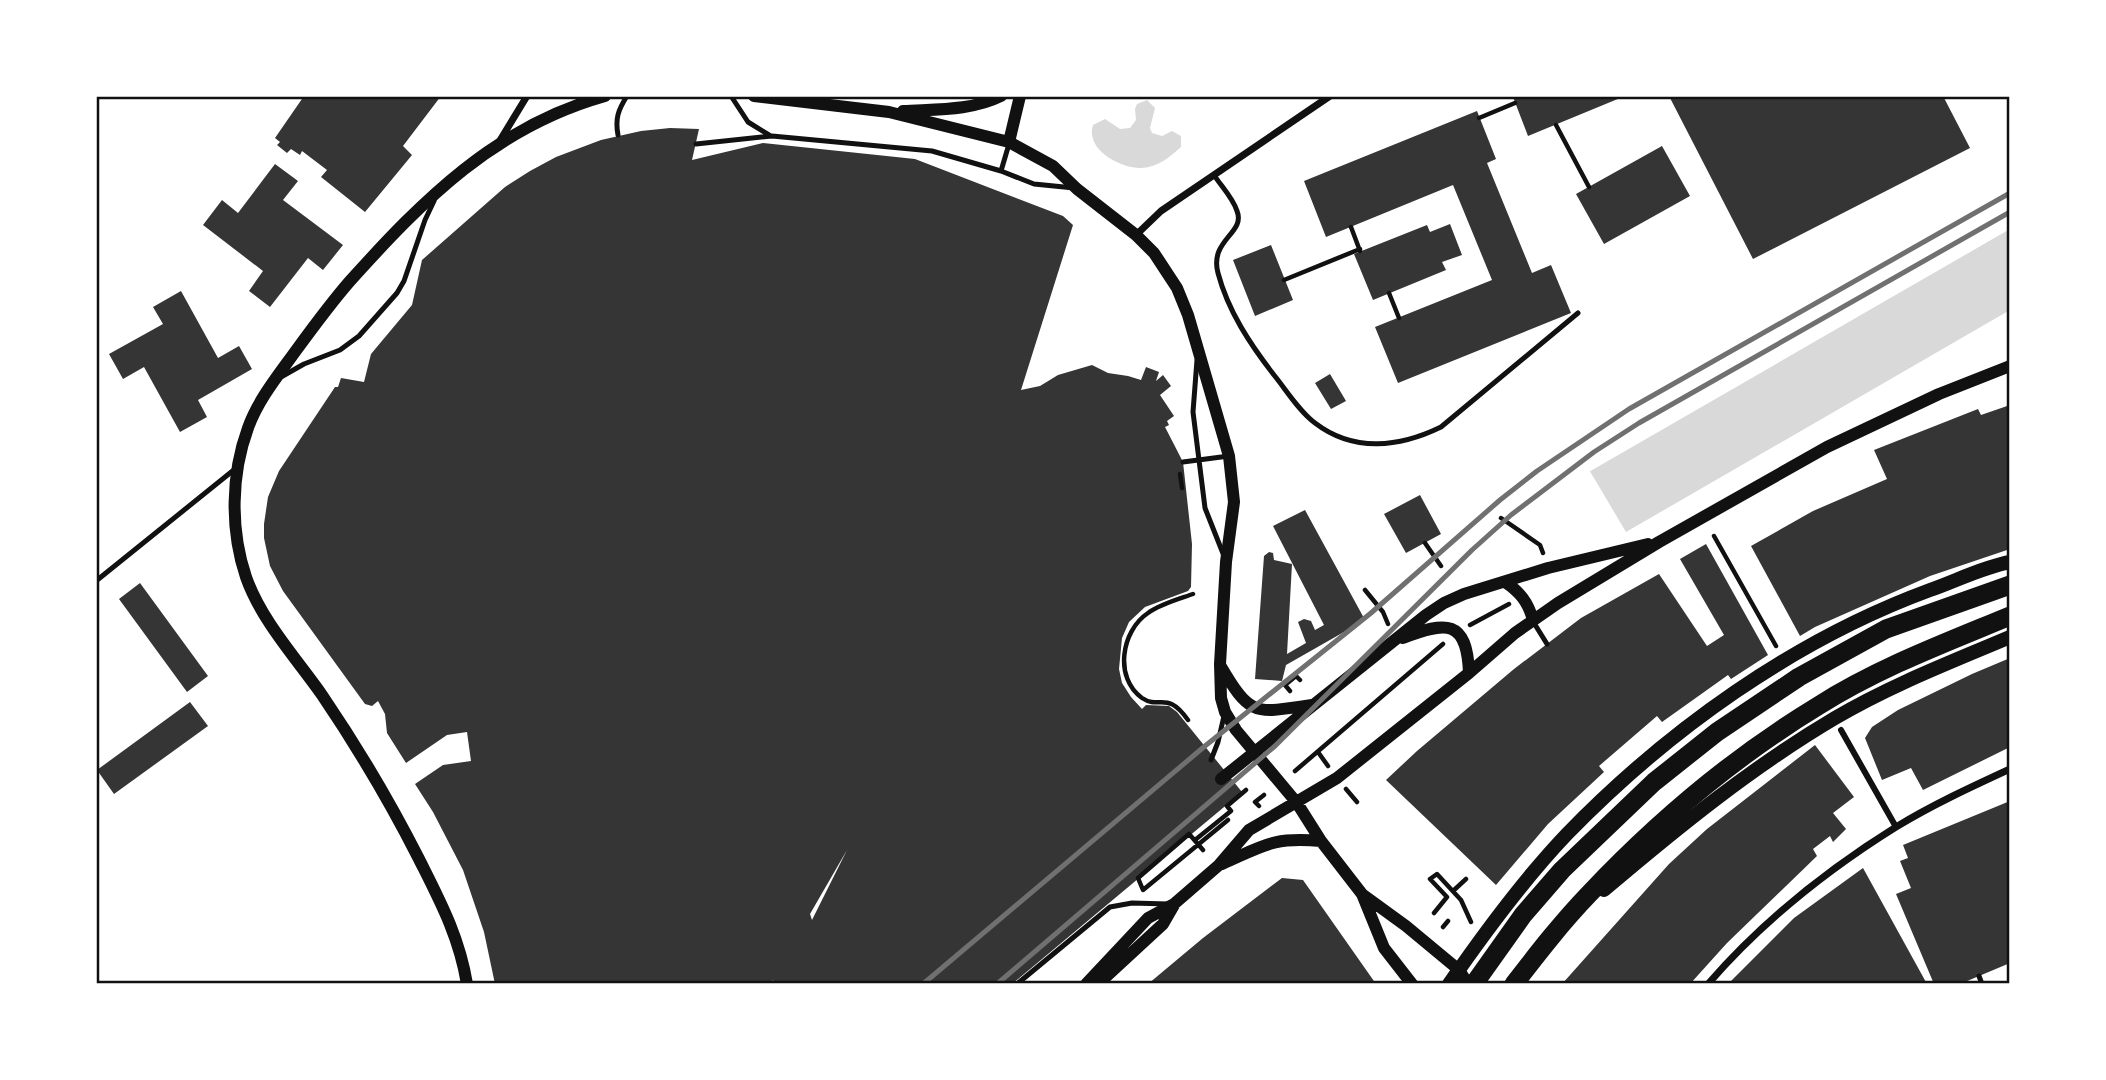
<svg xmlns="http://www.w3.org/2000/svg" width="2106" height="1080" font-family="Merriweather,serif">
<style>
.water{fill:#d9d9d9}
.pier{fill:#fff}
.building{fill:#353535;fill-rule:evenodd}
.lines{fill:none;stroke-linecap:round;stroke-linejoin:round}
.path{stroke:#111;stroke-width:4.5}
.service{stroke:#111;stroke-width:5}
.pedestrian{stroke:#111;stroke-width:6}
.minor{stroke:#111;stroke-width:7}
.tertiary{stroke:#111;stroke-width:12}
.secondary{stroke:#111;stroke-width:14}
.trunk{stroke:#111;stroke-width:19}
.rail{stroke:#707070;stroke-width:5}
.neatline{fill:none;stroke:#111;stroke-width:2.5}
</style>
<rect width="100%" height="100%" fill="#fff"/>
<path class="water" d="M1147,100l8,8 -5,20 2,5 10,3 10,-5 9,5v11c-11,10 -23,20 -39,21 -21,1 -57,-18 -49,-43l12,-6 15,10 10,-1 6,-8 -1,-11 2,-5z
M2010,224v86l-384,222 -38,-64z"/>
<path class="pier" d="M2010,221v8l-423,244 -2,-5 2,-3z"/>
<path class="building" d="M304,96l25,1 112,-1 -38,50 9,9 -47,57 -44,-35 6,-7 -25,-19 -2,4 -9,-6 -4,4 -10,-8 3,-3 -5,-4z
M1515,96h110l-97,40 -15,-39z
M1669,96h274l27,52 -217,111z
M1477,111l19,48 -9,4 45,110 19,-8 20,48 -173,70 -23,-56 117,-47 -39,-95 -127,52 -22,-56z
M670,128l29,1 -7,31 71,-17 152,16 148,57 10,9 -52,165 19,-4 18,-11 34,-10 16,8 20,3 13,4 5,-13 13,5 -3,9 7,-6 8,11 -11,9 14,21 -7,5 2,4 -4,2 18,35 9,82 -1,43 -3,4 -43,16 -16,15 -7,16 -3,31 3,14 9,14 11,12 4,-4 23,1 8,6 65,80 -230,192h-238l-1,-4 -2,4h-276l-11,-52 -21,-62 -30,-58 -18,-28 28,-19 28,-4 -4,-29 -20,3 -41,28 -19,-30 -2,-19 -7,-13 -6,5 -7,-2 -82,-113 -13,-25 -6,-28v-14l4,-27 11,-26 56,-84h3l3,-9 23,4 7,-28 41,-49 10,-45 83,-73 25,-16 26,-14 45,-17 40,-9zM847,850l-35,70 -2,-6z
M1662,146l28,50 -86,48 -28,-50z
M275,164l23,17 -15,19 60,45 -20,25 -15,-12 -38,49 -21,-16 14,-20 -60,-46 19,-25 16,13z
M1450,224l12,31 -20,7 4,8 -73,30 -19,-46 73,-29 3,7z
M1271,245l22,55 -38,16 -22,-56z
M181,291l37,67 21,-12 13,23 -54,31 9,17 -27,15 -36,-65 -21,12 -14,-25 54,-30 -10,-17z
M1330,374l16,27 -15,8 -16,-26z
M2010,405v144l-80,27 -115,51 -15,9 -49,-90 62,-35 74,-32 -13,-29 104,-41 3,6z
M1420,495l21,39 -35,19 -22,-39z
M1305,510l60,110 -79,45 -4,16 -27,-2 9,-123 5,-4 4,1 1,7 18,4 -5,90 19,-11 -8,-21 6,-3 7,2 4,9 9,-5 -51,-99z
M1706,544l62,111 -37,24 -3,-4 -66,47 -5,-6 -58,50 5,6 -56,52 -52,61 -110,-105 31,-29 97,-82 67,-51 78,-44 48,72 17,-11 -44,-76z
M140,583l68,93 -21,16 -68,-93z
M2010,658v89l-87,43 -12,-22 -29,12 -17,-42 7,-11 26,-17 74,-36z
M190,702l18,24 -94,68 -17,-24z
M1815,745l39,52 -21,16 13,16 -13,13 -3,-6 -17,13 4,7 -90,87 -37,41h-128l107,-120 38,-35z
M2010,801v162l-50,21h-26l-38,-90 15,-6 -11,-27 8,-3 -5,-13z
M1863,868l64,116h-199l66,-66z
M1282,878l21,2 73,104h-228l55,-46z"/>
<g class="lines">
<path class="path" d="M1479,118l36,-15
M1556,125l33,62
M1351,227l9,24
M1284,280l76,-31
M1389,293l10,25
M1180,474l2,14
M1501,518l39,27 3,8
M1714,536l62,110
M1425,543l16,23
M1365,590l18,22 5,12
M1470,625l39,-21
M1290,691l-5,-6 11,-9 4,4
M1188,720c-21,-30 -28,-10 -46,-22 -28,-20 -21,-67 6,-85 12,-9 31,-14 45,-19
M1318,752l10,14
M1295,771l148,-127
M1346,789l11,13
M1259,806l-4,-4 9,-7
M1189,834l-51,44 5,12 85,-70
M1190,835l13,15
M1195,840l36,-29 -4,-5 19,-16
M1453,891l13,-12
M1434,913l13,-16 -17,-18 7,-5 24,26 10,22
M1443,927l5,-6"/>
<path class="service" d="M731,96l17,26 21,13
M618,135c-3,-16 0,-25 9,-39
M696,144l76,-8 160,15 69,20 33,13 40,4
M1001,171l8,-27
M1214,175c7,11 19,23 23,36 9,22 -28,29 -19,62 10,38 32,71 56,102 13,16 25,36 41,48 39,30 85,24 126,4l137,-114
M1197,360l-4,52 12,96 19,48
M281,377l23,-13 36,-14 19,-14 38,-43 7,-12 21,-61 9,-19
M1183,462l46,-6
M96,581l139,-112
M1534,623l13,21
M1211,760l7,-18 6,-26
M1979,976l3,8
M1017,984l93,-77 22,-4 36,1"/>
<path class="pedestrian" d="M1841,730l55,97"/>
<path class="minor" d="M499,142l28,-46
M1136,235l25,-24 169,-115
M1708,984c53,-61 119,-114 188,-157 36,-22 75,-40 114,-58"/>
<path class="tertiary" d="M754,96l135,16 120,30 44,24 24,23 59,46 18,18 23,35 11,27 41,141 5,46 -8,60 -6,102 1,34 4,14 11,18 61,73 24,38 41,53 44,32 53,44 9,14
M903,111c33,-2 68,0 98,-15
M1009,142l11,-46
M1505,582c15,10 23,20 28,38
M1403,638c43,-17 64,-19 66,35
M1220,665c31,53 35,48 92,40
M1221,779l205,-164 18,-12 20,-9 84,-26 100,-24
M1222,864c43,-19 50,-27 99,-23
M1362,894l22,54 28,36
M467,984c-8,-48 -27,-83 -48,-125 -29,-57 -61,-111 -97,-164 -26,-37 -61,-75 -76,-118 -16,-47 -15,-103 2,-149 9,-26 28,-50 44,-72 19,-26 37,-51 58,-75 74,-82 145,-154 255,-185
M1086,984l62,-66 26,-14 45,-39 30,-35 88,-52 132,-105 46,-40 43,-30 101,-61 168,-95 112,-53 71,-28
M1098,984l65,-60 11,-19"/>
<path class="secondary" d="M1604,890c73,-62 148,-123 231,-172 56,-33 116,-56 175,-81
M1449,984c36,-52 75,-105 118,-150 101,-104 227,-194 363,-244 26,-9 53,-23 80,-28"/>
<path class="trunk" d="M1474,984l49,-69 39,-45 92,-88 63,-50 82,-55 87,-48 124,-44
M1514,984c24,-31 48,-62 75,-90 67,-71 145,-137 229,-188 60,-38 127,-63 192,-90"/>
<path class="rail" d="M923,984l282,-238 166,-133 129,-113 37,-29 92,-62 381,-216
M997,984l278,-238 197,-196 39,-35 83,-63 45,-29 371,-211"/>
</g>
<rect width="2106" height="1080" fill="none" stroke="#ffffff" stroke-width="196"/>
<rect x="98" y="98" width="1910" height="884" class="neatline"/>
</svg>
